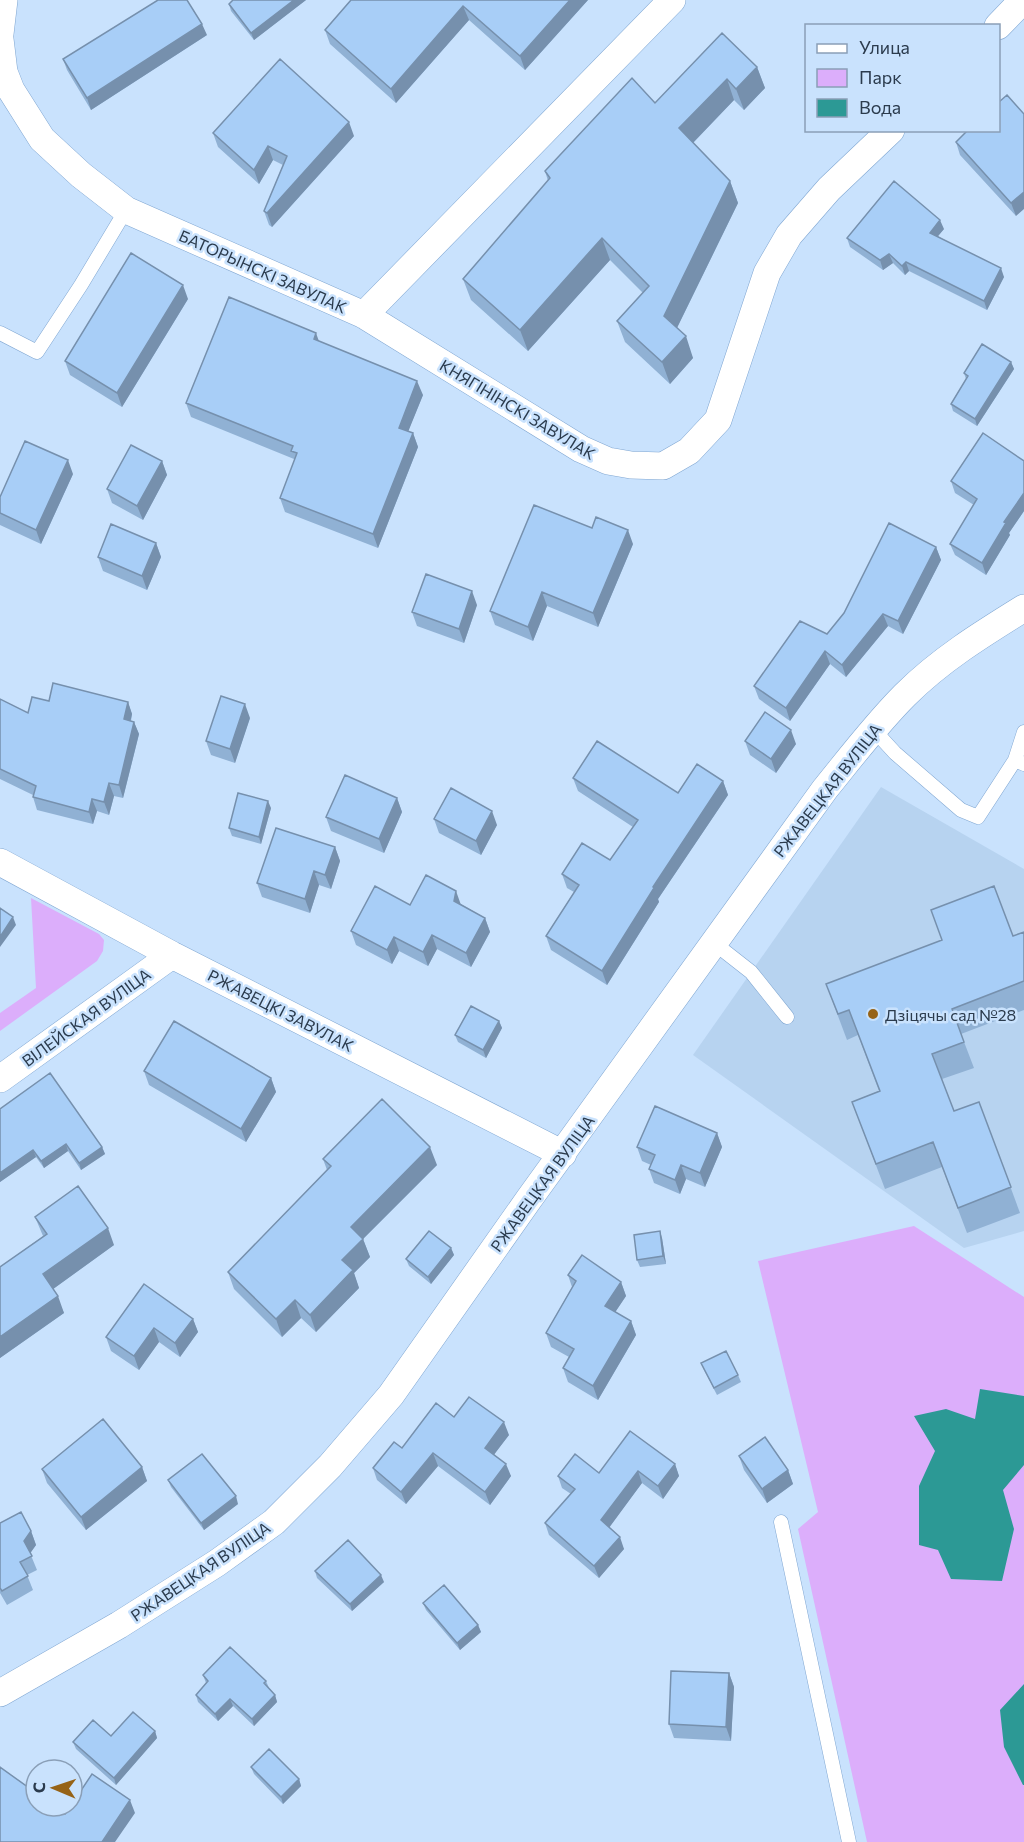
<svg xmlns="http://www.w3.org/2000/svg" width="1024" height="1842" font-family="Commissioner,sans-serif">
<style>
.built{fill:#b7d3f0}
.green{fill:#dcaefb}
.water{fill:#2c9995}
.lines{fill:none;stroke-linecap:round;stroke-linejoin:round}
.lane-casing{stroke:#80a7d2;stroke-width:15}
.street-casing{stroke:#80a7d2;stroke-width:28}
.lane{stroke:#fff;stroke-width:14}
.street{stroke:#fff;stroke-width:27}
.wall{fill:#90b1d4}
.shaded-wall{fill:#7690ad}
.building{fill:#a8cef7;stroke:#7690ad;stroke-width:1.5}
.poi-dot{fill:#966317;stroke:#c9e2fd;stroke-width:2}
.labels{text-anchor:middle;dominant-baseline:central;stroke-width:5;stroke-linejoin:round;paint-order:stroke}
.street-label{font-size:16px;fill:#2b3b4d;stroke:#c9e2fd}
.poi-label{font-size:16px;fill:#2b3b4d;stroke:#c9e2fd;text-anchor:start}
</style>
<rect width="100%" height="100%" fill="#c9e2fd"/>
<path class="built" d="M881,787l143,82v362l-60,17 -271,-193z"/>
<path class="green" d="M31,898l68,36 5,6 -1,11 -6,10 -97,70v-18l36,-25z
M914,1226l110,71v545h-157l-69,-313 20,-17 -60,-251z"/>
<path class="water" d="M980,1389l44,7v69l-21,25 11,39 -12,52 -51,-2 -13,-29 -19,-5v-59l16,-35 -21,-35 32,-7 29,10z
M1024,1684v101h-1l-19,-38 -4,-37z"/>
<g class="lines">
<defs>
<path id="lane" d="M0,333l37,19 44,-67 45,-75
M873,729l22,24 66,57 17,7 37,-57
M1024,732l-9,28 9,4
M714,943l37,29 36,45
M781,1522l68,320"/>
<path id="street" d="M998,26l25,-26
M0,34l4,-34
M0,39l4,33 7,18 31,49 39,36 45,35 238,105 217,134 27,12 23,4 32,1 26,-15 29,-31 49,-147 22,-38 40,-46 62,-59
M364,315l308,-315
M0,862l172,93 391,199
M0,1079l172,-124
M0,1693l119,-68 98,-62 57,-41 56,-56 61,-71 138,-196 296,-410c26,-32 51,-65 80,-94 35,-35 77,-61 119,-87"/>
</defs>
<use href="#lane" class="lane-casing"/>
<use href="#street" class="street-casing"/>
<use href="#lane" class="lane"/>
<use href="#street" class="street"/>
</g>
<path class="wall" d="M233,0h73l-52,40 -23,-29 -2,-7z
M351,0h237l-63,70 -56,-50 -73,83 -66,-59 -5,-14z
M207,35l-116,75 -24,-40 -4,-11z
M757,67l8,21 -21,22 -10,-10 -41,43 37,38 8,22 -61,125 16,30 -23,26 -45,-42 -8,-21 26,-28 -33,-33 -82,91 -57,-51 -8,-21 85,-98 -3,-10 110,-68z
M1024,114l-8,102 -56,-61 -4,-13z
M213,133l141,3 -82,91 -3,-2 -5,-14 19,-46 -10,-5 -14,24 -41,-37z
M944,229l-6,7 66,41 -17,33 -78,-39 -4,4 -12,-12 -10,7 -33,-23 -3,-9z
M188,299l-66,108 -52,-32 -5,-14z
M320,342l103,53 -15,36 5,2 5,14 -40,101 -93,-36 -5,-14 15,-38 -1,-1 -103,-42 -5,-14z
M1011,362l3,7 -37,57 -24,-15 -2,-7 15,-25 -2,-6z
M162,461l5,14 -24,45 -31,-17 -5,-14z
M1024,461v50l-15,22 1,2 -24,40 -31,-20 -5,-11 24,-39 -19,-12 -4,-12z
M73,474l-32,70 -41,-19v-28z
M592,528l41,16 -35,83 -51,-21 -14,35 -38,-16 -5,-14z
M156,543l5,14 -14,33 -44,-19 -5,-14z
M936,547l5,13 -38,74 -15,-8 -42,51 -16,-13 -40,57 -31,-22 -5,-13 73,-52z
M477,605l-13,38 -47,-17 -5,-14z
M0,699l28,14 21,-12 79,1 4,12 -1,7 3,1 5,12 -16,64 -9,-2 -5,19 -12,-4 -4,13 -56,-14 -4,-13v-2l-33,-16z
M250,718l-15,45 -24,-8 -5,-14z
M745,741l51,3 -20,29 -26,-18z
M573,778l105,15 45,-12 5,14 -70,104 1,3 -52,83 -56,-35 -5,-14 28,-44 -7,-4 -5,-14 48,-14 23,-33 -55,-36z
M397,798l5,14 -18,41 -53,-22 -5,-14z
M271,808l-10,36 -29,-8 -3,-8z
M434,819l63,6 -16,30 -42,-22z
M335,847l5,14 -9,28 -12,-4 -9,28 -48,-16 -5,-14z
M461,904l24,14 5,14 -19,35 -34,-18 -9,17 -29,-15 -7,13 -36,-19 -5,-14 59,-26z
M1024,932v78l-63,24 13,34 -32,11 12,32 25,-9 41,111 -53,20 -25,-66 -57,22 -33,-87 27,-11 -21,-56 -11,5 -21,-56 187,-48z
M499,1021l3,7 -16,30 -28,-16 -3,-7z
M144,1071l127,7 5,14 -30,50 -97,-57z
M0,1109l102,38 3,7 -24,16 -13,-19 -24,17 -8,-11 -36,25z
M717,1133l5,14 -17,40 -19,-8 -6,15 -26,-11 -5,-14 2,-4 -9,-4 -5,-14z
M323,1159l114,6 -74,74 7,18 -16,16 5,15 -43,44 -15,-14 -19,19 -48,-48 -6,-17 99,-102z
M35,1217l79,28 -61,44 11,24 -64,45v-91l43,-31z
M662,1238l4,26 -26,3 -3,-7z
M451,1248l3,7 -23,29 -22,-18 -3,-7z
M568,1275l53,7 5,14 -11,16 16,9 5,14 -38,65 -30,-18 -5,-14 6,-11 -18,-10 -5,-14 26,-46z
M193,1319l5,13 -18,25 -21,-15 -20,28 -28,-19 -5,-14z
M701,1363l37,12 3,7 -24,13 -13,-25z
M454,1417l55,18 -15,19 17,22 -21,29 -52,-39 -32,38 -29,-24 -4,-12z
M739,1456l49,14 5,14 -26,19 -23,-33z
M675,1464l4,12 -16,23 -21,-16 -33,44 15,22 -25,29 -50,-43 -4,-12 26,-29 -9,-6 -4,-12 41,-3z
M142,1467l5,14 -61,49 -39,-47 -5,-14z
M168,1480l70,24 -34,26 -33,-43z
M0,1523l31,8 5,14 -6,8 7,17 -10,5 6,15 -26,15 -7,-12z
M315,1571l69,11 -32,29 -35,-33z
M423,1603l55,22 3,7 -21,18 -34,-40z
M729,1673l5,14 -3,54 -57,-3 -5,-14z
M203,1675l63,6 3,7 6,7 2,7 -23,24 -21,-20 -15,15 -20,-19 -2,-7 10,-12z
M155,1731l2,7 -41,47 -40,-36 -3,-7 38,-6z
M251,1767l48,12 2,7 -18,18 -29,-30z"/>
<path class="shaded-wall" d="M294,0h12l-52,40 -3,-7z
M570,0h18l-63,70 -5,-14z
M463,6l6,14 -73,83 -5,-14z
M202,24l5,11 -116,75 -4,-12z
M757,67l8,21 -21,22 -8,-21z
M727,79l7,21 -47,49 -8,-21z
M349,122l5,14 -82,91 -5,-14z
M268,146l5,14 -14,24 -5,-14z
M730,181l8,22 -66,135 -8,-22z
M1024,192v17l-8,7 -5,-13z
M940,220l4,9 -11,13 -3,-9z
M602,238l8,22 -82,91 -8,-21z
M889,254l4,9 -10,7 -3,-10z
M906,262l3,9 -4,4 -3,-9z
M1001,268l3,9 -17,33 -3,-9z
M183,285l5,14 -66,108 -5,-14z
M316,333l5,14 -7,-8z
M686,336l7,22 -23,26 -8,-22z
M1011,362l3,7 -37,57 -2,-7z
M417,381l6,14 -19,47 -5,-14z
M413,433l5,14 -40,101 -5,-14z
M68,460l5,14 -32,70 -5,-14z
M162,461l5,14 -24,45 -6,-14z
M1024,493v18l-15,22 1,2 -24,40 -4,-12 22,-41z
M628,530l5,14 -35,83 -5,-14z
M156,543l5,14 -14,33 -5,-14z
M936,547l5,13 -38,74 -5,-13z
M472,591l5,14 -13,38 -5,-14z
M542,592l5,14 -14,35 -5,-14z
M883,614l5,12 -42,51 -4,-12z
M825,651l5,13 -40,57 -4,-13z
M128,702l4,12 -4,18 -4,-13z
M245,704l5,14 -15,45 -5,-14z
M134,722l5,12 -16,64 -4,-13z
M791,730l5,14 -20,29 -5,-14z
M723,781l5,14 -70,104 1,3 -52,83 -5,-14 51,-84z
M109,783l5,13 -5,19 -5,-13z
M397,798l5,14 -18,41 -5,-14z
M92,799l5,12 -4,13 -4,-12z
M268,801l3,7 -10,36 -2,-7z
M492,811l5,14 -16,30 -5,-14z
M335,847l5,14 -9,28 -6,-14z
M314,871l5,14 -9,28 -5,-14z
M456,891l5,14 -7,-4z
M13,917l3,8 -16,22v-10z
M485,918l5,14 -19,35 -5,-14z
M432,935l5,14 -9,17 -5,-14z
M394,937l5,14 -7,13 -5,-14z
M499,1021l3,7 -16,30 -3,-8z
M271,1078l5,14 -30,50 -5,-13z
M717,1133l5,14 -17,40 -5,-14z
M66,1144l2,7 -24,17 -3,-7z
M102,1147l3,7 -24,16 -2,-7z
M430,1147l7,18 -74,74 7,18 -16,16 5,15 -43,44 -6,-17 32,-55 9,-33z
M33,1150l3,7 -36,25v-9z
M681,1165l5,14 -6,15 -5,-14z
M108,1228l6,17 -65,47 -6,-18z
M660,1231l2,7 4,26 -3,-8z
M451,1248l3,7 -23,29 -3,-7z
M621,1282l5,14 -16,24 -5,-14z
M58,1296l6,17 -64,45v-21z
M295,1300l6,18 -19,19 -6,-18z
M193,1319l5,13 -18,25 -5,-14z
M631,1321l5,14 -38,65 -5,-14z
M154,1328l5,14 -20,28 -5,-14z
M504,1422l5,13 -19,25 -5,-12z
M433,1453l5,13 -32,38 -5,-12z
M506,1464l5,12 -21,29 -5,-13z
M675,1464l4,12 -16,23 -5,-13z
M142,1467l5,14 -61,49 -5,-13z
M788,1470l5,14 -26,19 -5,-14z
M638,1471l4,12 -36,49 -5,-12z
M236,1496l2,8 -34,26 -3,-7z
M31,1531l5,14 -7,10 -5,-14z
M620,1537l4,12 -25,29 -5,-12z
M381,1575l3,7 -32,29 -2,-7z
M478,1625l3,7 -21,18 -3,-7z
M729,1673l5,14 -3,54 -5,-14z
M275,1695l2,7 -23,24 -2,-7z
M230,1699l3,7 -15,15 -3,-7z
M155,1731l2,7 -41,47 -2,-7z
M299,1779l2,7 -18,18 -2,-7z
M130,1800l5,13 -20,29h-13z"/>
<path class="building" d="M158,0h29l15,24 -115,74 -24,-39z
M233,0h61l-43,33 -22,-29z
M351,0h219l-50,56 -57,-50 -72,83 -66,-59z
M722,33l35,34 -21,22 -9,-10 -48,49 51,53 -66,135 22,20 -24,26 -45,-41 32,-35 -47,-48 -82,92 -57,-51 87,-101 -5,-7 87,-93 23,25z
M280,59l69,63 -82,91 -3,-2 23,-55 -19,-10 -14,24 -41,-37z
M1007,95l17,19v78l-13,11 -55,-61 12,-12h31v-28z
M894,181l46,39 -10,13 71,35 -17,33 -78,-39 -4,4 -13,-12 -9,6 -33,-22z
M131,253l52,32 -66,108 -52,-32z
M229,297l87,36 -2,6 103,42 -18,47 14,5 -40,101 -93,-36 17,-45 -6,-2 2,-5 -107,-43z
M982,344l29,18 -36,57 -24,-15 17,-28 -4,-3z
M983,433l41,28v32l-20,29 2,1 -24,40 -32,-19 27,-45 -26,-18z
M25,441l43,19 -32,70 -36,-17v-16z
M131,445l31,16 -25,45 -30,-17z
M534,505l58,23 4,-11 32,13 -35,83 -51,-21 -14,35 -38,-16z
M889,523l47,24 -38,74 -15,-7 -41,51 -17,-14 -39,57 -32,-22 46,-65 27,13 17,-21z
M111,524l45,19 -14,33 -44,-19z
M426,574l46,17 -13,38 -47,-17z
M53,683l75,19 -4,17 10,3 -15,63 -10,-2 -5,19 -12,-3 -3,13 -56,-15 3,-11 -36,-17v-70l28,14 4,-16 17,4z
M221,696l24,8 -15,45 -24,-8z
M765,712l26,18 -20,29 -26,-18z
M597,741l81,52 19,-29 26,17 -70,106 1,1 -52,83 -56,-35 33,-51 -17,-11 20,-31 28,17 28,-40 -65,-42z
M345,775l52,23 -18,41 -53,-22z
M451,788l41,23 -16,30 -42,-22z
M238,793l30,8 -9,36 -30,-9z
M276,828l59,19 -10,28 -11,-4 -9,28 -48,-16z
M426,875l30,16 -2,10 31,17 -19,35 -34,-18 -9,17 -29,-15 -7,13 -36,-19 24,-45 35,19z
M994,886l19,50 11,-4v49l-72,28 12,33 -32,12 22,57 25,-9 32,85 -53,21 -25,-66 -57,22 -24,-62 28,-11 -31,-81 -11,4 -12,-30 116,-44 -11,-30z
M0,908l13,9 -13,20z
M471,1006l28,15 -16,29 -28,-15z
M174,1021l97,57 -30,51 -97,-58z
M50,1073l52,74 -23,16 -13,-19 -25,17 -8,-11 -33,23v-64z
M382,1099l48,48 -79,80 12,12 -21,21 11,10 -43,45 -15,-15 -19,19 -48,-47 103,-106 -8,-7z
M655,1106l62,27 -17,40 -19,-8 -6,15 -26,-11 6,-14 -18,-8z
M78,1186l30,42 -65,46 15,22 -58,41v-70l47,-33 -12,-17z
M429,1231l22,17 -23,29 -22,-18z
M660,1231l3,25 -26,4 -3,-25z
M582,1255l39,27 -16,24 26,15 -38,65 -30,-18 11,-19 -28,-16 30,-52 -8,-6z
M144,1284l49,35 -18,24 -21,-15 -20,28 -28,-19z
M726,1351l12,24 -24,13 -13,-25z
M469,1397l35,25 -19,26 21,16 -21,28 -52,-39 -32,39 -28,-24 21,-26 8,6 34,-45 18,14z
M103,1419l39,48 -61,50 -39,-48z
M630,1431l45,33 -17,22 -20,-15 -37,49 19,17 -26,29 -49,-43 30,-34 -17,-13 17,-22 24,19z
M765,1437l23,33 -26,19 -23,-33z
M202,1454l34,42 -35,27 -33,-43z
M21,1512l10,19 -7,10 8,15 -12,6 8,14 -26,15 -2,-3v-65z
M348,1540l33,35 -31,29 -35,-33z
M444,1585l34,40 -21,18 -34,-40z
M230,1647l36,34 -2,2 11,12 -23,24 -22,-20 -15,15 -19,-19 12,-14 -5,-6z
M671,1671l58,2 -3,54 -57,-3z
M133,1712l22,19 -41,47 -41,-36 20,-22 18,16z
M269,1749l30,30 -18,18 -30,-30z
M0,1767l36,26v13h18l11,8 6,-8h1v-2l20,-30 38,26 -28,42h-102z"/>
<circle class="poi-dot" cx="873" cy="1014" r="6"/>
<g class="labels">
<g class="street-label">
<text transform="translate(263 271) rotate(24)">БАТОРЫНСКІ ЗАВУЛАК</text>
<text transform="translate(518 409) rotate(31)">КНЯГІНІНСКІ ЗАВУЛАК</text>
<text transform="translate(827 790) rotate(-52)">РЖАВЕЦКАЯ ВУЛІЦА</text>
<text transform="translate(281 1010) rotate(27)">РЖАВЕЦКІ ЗАВУЛАК</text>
<text transform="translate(86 1017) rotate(-36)">ВІЛЕЙСКАЯ ВУЛІЦА</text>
<text transform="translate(542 1183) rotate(-54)">РЖАВЕЦКАЯ ВУЛІЦА</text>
<text transform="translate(200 1571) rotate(-34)">РЖАВЕЦКАЯ ВУЛІЦА</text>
</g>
<g class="poi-label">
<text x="885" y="1014">Дзіцячы сад №28</text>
</g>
</g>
<rect x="805" y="24" width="195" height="108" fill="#c9e2fd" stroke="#8a9fb7" stroke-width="1.5"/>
<rect x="817" y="44" width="30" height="9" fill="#ffffff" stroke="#8a9fb7" stroke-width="1.5"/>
<text x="859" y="54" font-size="18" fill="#2b3b4d">Улица</text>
<rect x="817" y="69" width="30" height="18" fill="#dcaefb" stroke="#8a9fb7" stroke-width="1.5"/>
<text x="859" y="84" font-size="18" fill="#2b3b4d">Парк</text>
<rect x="817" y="99" width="30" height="18" fill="#2c9995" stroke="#8a9fb7" stroke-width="1.5"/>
<text x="859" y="114" font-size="18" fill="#2b3b4d">Вода</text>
<g transform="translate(54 1788) rotate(272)"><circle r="28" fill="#c9e2fd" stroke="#8a9fb7" stroke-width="1.5"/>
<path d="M0-4.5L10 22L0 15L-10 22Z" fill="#966317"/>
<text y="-9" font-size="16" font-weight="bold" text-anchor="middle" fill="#2b3b4d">С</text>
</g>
</svg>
